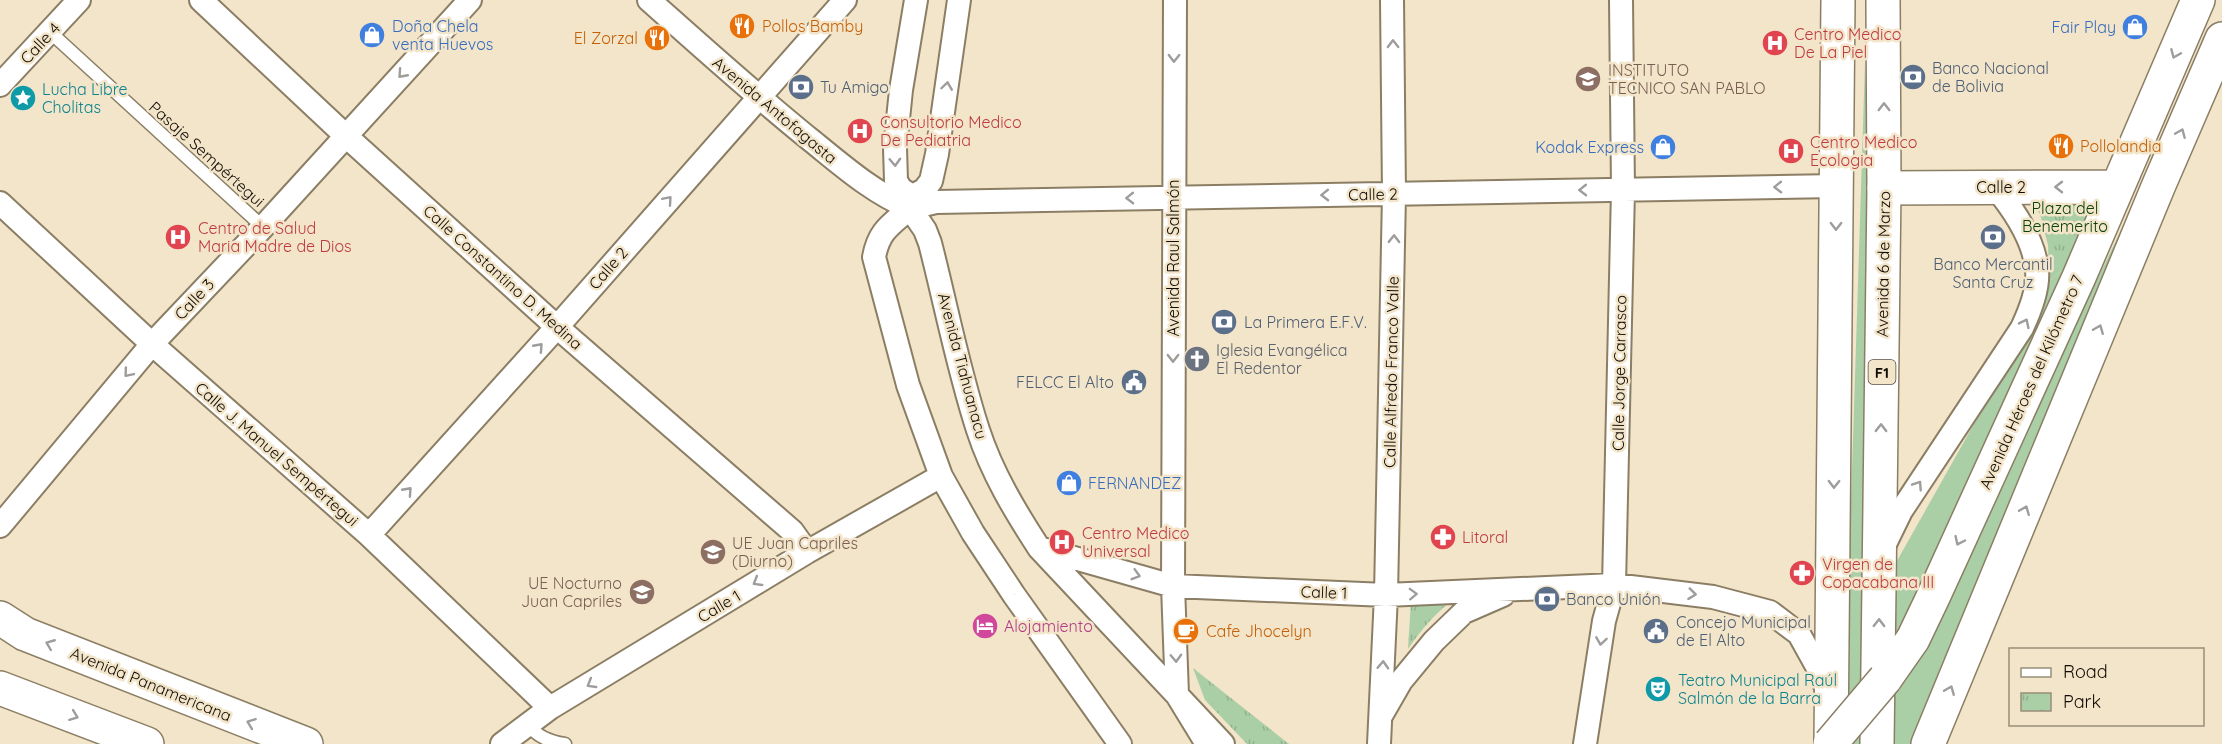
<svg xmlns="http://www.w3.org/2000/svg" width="2222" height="744" font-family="Quicksand,sans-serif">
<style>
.grass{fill:#aacfa7}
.park{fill:url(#park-tufts)}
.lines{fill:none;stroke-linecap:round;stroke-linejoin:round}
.lane-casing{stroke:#8b7e64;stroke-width:15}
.street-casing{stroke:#8b7e64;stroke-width:26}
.secondary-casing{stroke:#8b7e64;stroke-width:36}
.highway-casing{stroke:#8b7e64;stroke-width:36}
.lane{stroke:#fff;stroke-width:12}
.street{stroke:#fff;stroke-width:22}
.secondary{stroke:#fff;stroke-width:33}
.highway{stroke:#fff;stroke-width:33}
.secondary-bridge-casing{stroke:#8b7e64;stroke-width:36;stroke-linecap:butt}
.secondary-bridge{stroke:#fff;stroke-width:33}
.oneway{stroke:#9f9d9b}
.labels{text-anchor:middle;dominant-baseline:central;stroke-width:5;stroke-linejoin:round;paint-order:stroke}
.shield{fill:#f3e5c9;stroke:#544c3f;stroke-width:1.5}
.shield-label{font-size:15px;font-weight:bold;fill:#100b04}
.shop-label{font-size:16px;fill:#366cbe;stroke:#f3e5c9;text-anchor:start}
.food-label{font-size:16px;fill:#c56008;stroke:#f3e5c9;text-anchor:start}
.health-label{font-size:16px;fill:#be3a42;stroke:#f3e5c9;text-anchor:start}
.street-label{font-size:16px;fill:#100b04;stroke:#f3e5c9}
.service-label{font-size:16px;fill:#4e5e75;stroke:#f3e5c9;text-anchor:start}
.education-label{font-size:16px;fill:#785e54;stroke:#f3e5c9;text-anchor:start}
.culture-label{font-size:16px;fill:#0d838f;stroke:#f3e5c9;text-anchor:start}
.park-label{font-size:16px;fill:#09420a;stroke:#f3e5c9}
.worship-label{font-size:16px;fill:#5b616d;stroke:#f3e5c9;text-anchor:start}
.hotel-label{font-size:16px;fill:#b23c85;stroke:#f3e5c9;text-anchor:start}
</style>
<defs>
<pattern id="park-tufts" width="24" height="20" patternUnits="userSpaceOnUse" patternTransform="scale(1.5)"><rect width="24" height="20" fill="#aacfa7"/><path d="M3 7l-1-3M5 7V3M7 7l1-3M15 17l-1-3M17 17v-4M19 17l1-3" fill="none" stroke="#91b08e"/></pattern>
</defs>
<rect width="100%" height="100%" fill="#f3e5c9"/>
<path class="grass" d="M1865,62l5,159 -5,523h-17v-147z
M2136,199l-223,545h-27l1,-47 36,-56z
M2072,262l-186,401 7,-95 81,-144 56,-87 19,-56z"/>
<path class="park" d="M2023,193h77l-28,69 -23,19 -1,-36 -8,-31z
M1456,597c-19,15 -34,31 -48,52l3,-49z
M1193,668l96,76h-42l-42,-44z"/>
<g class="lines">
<defs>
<path id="lane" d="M50,32l213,195
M528,724c8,12 23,18 37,20"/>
<path id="street" d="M201,0l145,136 211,191 235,204 15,21
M649,0c54,48 107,96 163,141 31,25 60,51 98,67
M1175,0l-2,586 4,109 30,49
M0,85l79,-85
M912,196l-2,12 15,22 5,13c16,62 28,126 48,187 14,43 37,81 61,118l184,196
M912,196l12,-6 7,-9 6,-27 22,-154
M912,196l-11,-7 -5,-8 -1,-33 6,-58 15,-90
M0,203l152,141 217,191 181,173
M910,208l26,-6 901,-16
M910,208c-19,17 -31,22 -36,49l34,128 33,91 32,57 41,62 106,149
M0,526l152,-182 111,-117 207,-227
M369,535l188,-208 288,-327
M1039,548l134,38 213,9 228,-10 99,12 57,15 29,22 20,36 8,20
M1883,548l18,-37 121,-183c8,-17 17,-39 15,-58 -3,-30 -23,-60 -42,-83
M1382,714l19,-33 33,-40 30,-29 39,-17
M502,744l48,-36 257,-156 134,-76
M1379,744l7,-149 8,-401 -2,-194
M1585,744l19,-123 10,-36 9,-395 -2,-190"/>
<path id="secondary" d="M1884,188l233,-1
M0,618l25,16 281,110
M1885,679l28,-40 21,-44 145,-318 119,-277
M0,688l147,56
M1928,744l230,-557 64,-148"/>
<path id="highway" d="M1831,744l7,-744
M1877,744l7,-556 -1,-188"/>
</defs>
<use href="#lane" class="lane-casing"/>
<use href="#street" class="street-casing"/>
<use href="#secondary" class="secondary-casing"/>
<use href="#highway" class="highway-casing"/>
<use href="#lane" class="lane"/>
<use href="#street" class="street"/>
<use href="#secondary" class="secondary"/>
<use href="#highway" class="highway"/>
<defs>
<path id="secondary-bridge" d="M1830,744l55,-65"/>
</defs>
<use href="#secondary-bridge" class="secondary-bridge-casing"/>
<use href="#secondary-bridge" class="secondary-bridge"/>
</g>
<defs><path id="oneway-chevron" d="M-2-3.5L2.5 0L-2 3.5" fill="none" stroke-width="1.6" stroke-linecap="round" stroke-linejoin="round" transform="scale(1.5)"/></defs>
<g class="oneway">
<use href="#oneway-chevron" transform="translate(1393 44) rotate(-91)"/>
<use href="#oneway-chevron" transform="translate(2175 54) rotate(113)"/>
<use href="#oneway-chevron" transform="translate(1174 58) rotate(91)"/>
<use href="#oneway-chevron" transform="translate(402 74) rotate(132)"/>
<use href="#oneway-chevron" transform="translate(947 86) rotate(-82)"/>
<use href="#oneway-chevron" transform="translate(1884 107) rotate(-90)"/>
<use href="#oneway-chevron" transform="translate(2181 133) rotate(-67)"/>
<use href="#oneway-chevron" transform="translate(895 162) rotate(88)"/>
<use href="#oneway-chevron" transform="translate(1778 187) rotate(179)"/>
<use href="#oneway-chevron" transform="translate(2059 187) rotate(180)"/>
<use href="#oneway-chevron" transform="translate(1583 190) rotate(179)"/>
<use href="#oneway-chevron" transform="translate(1325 195) rotate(179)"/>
<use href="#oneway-chevron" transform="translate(1130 198) rotate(179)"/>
<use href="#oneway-chevron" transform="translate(668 200) rotate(-49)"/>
<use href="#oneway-chevron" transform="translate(1836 226) rotate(91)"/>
<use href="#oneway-chevron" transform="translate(1394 239) rotate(-89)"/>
<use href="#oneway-chevron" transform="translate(2025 323) rotate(-64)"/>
<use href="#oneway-chevron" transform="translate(2099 329) rotate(-68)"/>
<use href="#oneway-chevron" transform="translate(539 347) rotate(-48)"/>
<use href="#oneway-chevron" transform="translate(1173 358) rotate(90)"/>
<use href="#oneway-chevron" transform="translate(128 373) rotate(130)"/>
<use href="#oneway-chevron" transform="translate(1881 428) rotate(-89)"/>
<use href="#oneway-chevron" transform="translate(1834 484) rotate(91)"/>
<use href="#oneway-chevron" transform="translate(1918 485) rotate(-56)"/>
<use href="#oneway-chevron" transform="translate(408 491) rotate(-48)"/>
<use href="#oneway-chevron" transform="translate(2025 510) rotate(-68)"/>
<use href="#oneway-chevron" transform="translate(1959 541) rotate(115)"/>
<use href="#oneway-chevron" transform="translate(1136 575) rotate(16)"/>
<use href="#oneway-chevron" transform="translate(757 582) rotate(149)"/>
<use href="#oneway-chevron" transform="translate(1413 594) rotate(-2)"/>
<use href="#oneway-chevron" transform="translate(1692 594) rotate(7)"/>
<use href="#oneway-chevron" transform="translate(1879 623) rotate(-89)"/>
<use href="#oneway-chevron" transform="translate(1601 641) rotate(99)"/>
<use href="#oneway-chevron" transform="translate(50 644) rotate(-158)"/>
<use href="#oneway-chevron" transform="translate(1176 658) rotate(88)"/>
<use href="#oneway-chevron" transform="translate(1383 665) rotate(-87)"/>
<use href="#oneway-chevron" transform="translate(591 684) rotate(149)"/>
<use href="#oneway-chevron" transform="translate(1950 690) rotate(-68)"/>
<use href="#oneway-chevron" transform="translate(74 716) rotate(21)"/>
<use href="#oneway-chevron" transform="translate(251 723) rotate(-159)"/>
</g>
<defs>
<symbol id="restaurant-disc" viewBox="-11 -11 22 22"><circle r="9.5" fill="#e8710a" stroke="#f3e5c9"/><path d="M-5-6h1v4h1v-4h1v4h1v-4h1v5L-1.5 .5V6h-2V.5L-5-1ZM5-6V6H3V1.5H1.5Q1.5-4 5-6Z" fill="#fff"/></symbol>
<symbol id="shop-disc" viewBox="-11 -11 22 22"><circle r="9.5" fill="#3f7fe0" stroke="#f3e5c9"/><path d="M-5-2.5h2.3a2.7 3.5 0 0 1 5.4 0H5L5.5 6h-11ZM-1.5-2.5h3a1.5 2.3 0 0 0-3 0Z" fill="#fff"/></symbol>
<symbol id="hospital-disc" viewBox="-11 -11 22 22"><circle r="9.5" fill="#e0444e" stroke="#f3e5c9"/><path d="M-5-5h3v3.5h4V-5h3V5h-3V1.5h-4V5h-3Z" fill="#fff"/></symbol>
<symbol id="bank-disc" viewBox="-11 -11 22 22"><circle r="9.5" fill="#5c6f8a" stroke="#f3e5c9"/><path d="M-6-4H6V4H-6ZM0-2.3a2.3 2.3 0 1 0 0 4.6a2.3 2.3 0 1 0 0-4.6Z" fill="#fff"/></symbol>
<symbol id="university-disc" viewBox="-11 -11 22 22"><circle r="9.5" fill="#8d6e63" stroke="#f3e5c9"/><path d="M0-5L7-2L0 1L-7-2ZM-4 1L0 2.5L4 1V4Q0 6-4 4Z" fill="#fff"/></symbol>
<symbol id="sight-disc" viewBox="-11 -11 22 22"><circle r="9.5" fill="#0f9aa8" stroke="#f3e5c9"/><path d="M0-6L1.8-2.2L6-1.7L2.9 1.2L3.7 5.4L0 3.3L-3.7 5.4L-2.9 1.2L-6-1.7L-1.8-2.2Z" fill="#fff"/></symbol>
<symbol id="church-disc" viewBox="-11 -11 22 22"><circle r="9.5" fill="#6b7280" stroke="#f3e5c9"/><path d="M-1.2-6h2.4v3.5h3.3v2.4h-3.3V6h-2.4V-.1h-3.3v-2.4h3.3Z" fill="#fff"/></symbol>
<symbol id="civic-disc" viewBox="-11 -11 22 22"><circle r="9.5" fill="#5c6f8a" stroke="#f3e5c9"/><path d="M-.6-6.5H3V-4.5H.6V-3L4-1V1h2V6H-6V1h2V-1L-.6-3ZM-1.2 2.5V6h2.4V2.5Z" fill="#fff"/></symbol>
<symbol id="pharmacy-disc" viewBox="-11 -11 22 22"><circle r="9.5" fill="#e0444e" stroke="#f3e5c9"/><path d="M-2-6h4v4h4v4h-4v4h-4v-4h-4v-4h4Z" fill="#fff"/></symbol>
<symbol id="school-disc" viewBox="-11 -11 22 22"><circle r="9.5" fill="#8d6e63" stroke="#f3e5c9"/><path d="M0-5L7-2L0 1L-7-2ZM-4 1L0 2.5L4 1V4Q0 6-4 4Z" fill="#fff"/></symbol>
<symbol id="hotel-disc" viewBox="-11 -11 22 22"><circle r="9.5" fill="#d1479c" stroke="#f3e5c9"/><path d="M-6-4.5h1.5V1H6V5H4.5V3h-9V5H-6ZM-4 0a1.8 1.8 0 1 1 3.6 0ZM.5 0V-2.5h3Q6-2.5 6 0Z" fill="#fff"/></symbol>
<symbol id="cafe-disc" viewBox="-11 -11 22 22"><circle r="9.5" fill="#e8710a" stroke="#f3e5c9"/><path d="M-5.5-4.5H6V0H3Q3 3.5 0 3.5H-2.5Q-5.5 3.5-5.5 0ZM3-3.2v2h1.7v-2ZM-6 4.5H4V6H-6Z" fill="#fff"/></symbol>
<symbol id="theatre-disc" viewBox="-11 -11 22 22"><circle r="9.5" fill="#0f9aa8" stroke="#f3e5c9"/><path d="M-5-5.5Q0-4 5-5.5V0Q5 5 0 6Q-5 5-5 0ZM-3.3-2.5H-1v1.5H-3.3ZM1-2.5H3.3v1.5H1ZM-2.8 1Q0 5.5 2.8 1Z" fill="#fff"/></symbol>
</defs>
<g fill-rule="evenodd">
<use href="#restaurant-disc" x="727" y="11" width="30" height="30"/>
<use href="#shop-disc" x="2120" y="12" width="30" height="30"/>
<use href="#shop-disc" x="357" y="20" width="30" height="30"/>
<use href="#restaurant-disc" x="642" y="23" width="30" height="30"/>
<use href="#hospital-disc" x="1760" y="28" width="30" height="30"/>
<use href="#bank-disc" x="1898" y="62" width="30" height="30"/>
<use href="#university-disc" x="1573" y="64" width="30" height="30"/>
<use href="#bank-disc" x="786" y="72" width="30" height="30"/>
<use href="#sight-disc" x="8" y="83" width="30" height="30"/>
<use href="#hospital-disc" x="845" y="116" width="30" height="30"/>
<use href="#restaurant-disc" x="2046" y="131" width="30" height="30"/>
<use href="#shop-disc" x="1648" y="132" width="30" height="30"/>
<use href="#hospital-disc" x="1776" y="136" width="30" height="30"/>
<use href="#hospital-disc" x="163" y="222" width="30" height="30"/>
<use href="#bank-disc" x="1978" y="222" width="30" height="30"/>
<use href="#bank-disc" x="1209" y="307" width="30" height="30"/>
<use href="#church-disc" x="1182" y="344" width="30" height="30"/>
<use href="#civic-disc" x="1119" y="367" width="30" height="30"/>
<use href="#shop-disc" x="1054" y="468" width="30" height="30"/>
<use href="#pharmacy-disc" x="1428" y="522" width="30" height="30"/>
<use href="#hospital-disc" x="1047" y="527" width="30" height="30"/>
<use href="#school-disc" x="698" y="537" width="30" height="30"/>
<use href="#pharmacy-disc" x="1787" y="558" width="30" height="30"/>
<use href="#school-disc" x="627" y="577" width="30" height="30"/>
<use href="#bank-disc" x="1532" y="584" width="30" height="30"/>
<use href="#hotel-disc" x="970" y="611" width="30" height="30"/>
<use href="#cafe-disc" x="1171" y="616" width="30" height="30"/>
<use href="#civic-disc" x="1641" y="616" width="30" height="30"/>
<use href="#theatre-disc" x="1643" y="674" width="30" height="30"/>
</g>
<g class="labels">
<rect class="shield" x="1868.5" y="360" width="27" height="24" rx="4.5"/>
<g class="shield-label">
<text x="1882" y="372">F1</text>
</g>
<g class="shop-label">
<text x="392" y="26">Doña Chela<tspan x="392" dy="18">venta Huevos</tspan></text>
<text x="2116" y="27" text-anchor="end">Fair Play</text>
<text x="1644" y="147" text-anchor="end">Kodak Express</text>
<text x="1088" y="483">FERNANDEZ</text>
</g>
<g class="food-label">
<text x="762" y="26">Pollos Bamby</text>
<text x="638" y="38" text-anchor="end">El Zorzal</text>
<text x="2080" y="146">Pollolandia</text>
<text x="1206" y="631">Cafe Jhocelyn</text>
</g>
<g class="health-label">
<text x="1794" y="34">Centro Medico<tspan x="1794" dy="18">De La Piel</tspan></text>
<text x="880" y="122">Consultorio Medico<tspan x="880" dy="18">De Pediatria</tspan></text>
<text x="1810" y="142">Centro Medico<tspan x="1810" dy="18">Ecologia</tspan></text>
<text x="198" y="228">Centro de Salud<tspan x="198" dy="18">Maria Madre de Dios</tspan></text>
<text x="1082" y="533">Centro Medico<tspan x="1082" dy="18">Universal</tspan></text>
<text x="1462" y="537">Litoral</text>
<text x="1822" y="564">Virgen de<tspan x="1822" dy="18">Copacabana III</tspan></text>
</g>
<g class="street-label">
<text transform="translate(40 43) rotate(-47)">Calle 4</text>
<text transform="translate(775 110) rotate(40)">Avenida Antofagasta</text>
<text transform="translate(207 154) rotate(42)">Pasaje Sempértegui</text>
<text x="2001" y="187">Calle 2</text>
<text transform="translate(1373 194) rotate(-1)">Calle 2</text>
<text transform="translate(1173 258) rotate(-90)">Avenida Raul Salmón</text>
<text transform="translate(1883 264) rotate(-89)">Avenida 6 de Marzo</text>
<text transform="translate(608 268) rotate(-49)">Calle 2</text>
<text transform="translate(503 277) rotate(42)">Calle Constantino D. Medina</text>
<text transform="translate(194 299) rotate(-47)">Calle 3</text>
<text transform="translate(963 366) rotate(75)">Avenida Tiahuanacu</text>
<text transform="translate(1391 372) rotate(-89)">Calle Alfredo Franco Valle</text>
<text transform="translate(1619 373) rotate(-89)">Calle Jorge Carrasco</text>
<text transform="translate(2031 382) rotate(-66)">Avenida Héroes del Kilómetro 7</text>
<text transform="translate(277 454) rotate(41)">Calle J. Manuel Sempértegui</text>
<text transform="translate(1324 592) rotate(2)">Calle 1</text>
<text transform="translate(719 606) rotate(-31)">Calle 1</text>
<text transform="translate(151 684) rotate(22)">Avenida Panamericana</text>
</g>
<g class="service-label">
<text x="1932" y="68">Banco Nacional<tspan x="1932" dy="18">de Bolivia</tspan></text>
<text x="820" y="87">Tu Amigo</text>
<text x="1993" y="264" text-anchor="middle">Banco Mercantil<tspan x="1993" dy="18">Santa Cruz</tspan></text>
<text x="1244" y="322">La Primera E.F.V.</text>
<text x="1114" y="382" text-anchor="end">FELCC El Alto</text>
<text x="1566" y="599">Banco Unión</text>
<text x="1676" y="622">Concejo Municipal<tspan x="1676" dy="18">de El Alto</tspan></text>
</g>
<g class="education-label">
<text x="1608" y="70">INSTITUTO<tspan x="1608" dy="18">TECNICO SAN PABLO</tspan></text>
<text x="732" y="543">UE Juan Capriles<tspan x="732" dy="18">(Diurno)</tspan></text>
<text x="622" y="583" text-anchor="end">UE Nocturno<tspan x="622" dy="18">Juan Capriles</tspan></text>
</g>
<g class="culture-label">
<text x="42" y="89">Lucha Libre<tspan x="42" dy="18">Cholitas</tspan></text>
<text x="1678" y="680">Teatro Municipal Raúl<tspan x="1678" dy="18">Salmón de la Barra</tspan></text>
</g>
<g class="park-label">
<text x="2065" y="208">Plaza del<tspan x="2065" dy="18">Benemerito</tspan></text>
</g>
<g class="worship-label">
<text x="1216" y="350">Iglesia Evangélica<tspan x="1216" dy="18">El Redentor</tspan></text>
</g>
<g class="hotel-label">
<text x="1004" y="626">Alojamiento</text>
</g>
</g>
<rect x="2009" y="648" width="195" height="78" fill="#f3e5c9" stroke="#988e7a" stroke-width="1.5"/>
<rect x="2021" y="668" width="30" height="9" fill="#ffffff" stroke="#988e7a" stroke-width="1.5"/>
<text x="2063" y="678" font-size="18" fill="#100b04">Road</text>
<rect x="2021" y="693" width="30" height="18" fill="url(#park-tufts)" stroke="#988e7a" stroke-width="1.5"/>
<text x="2063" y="708" font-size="18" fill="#100b04">Park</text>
</svg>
